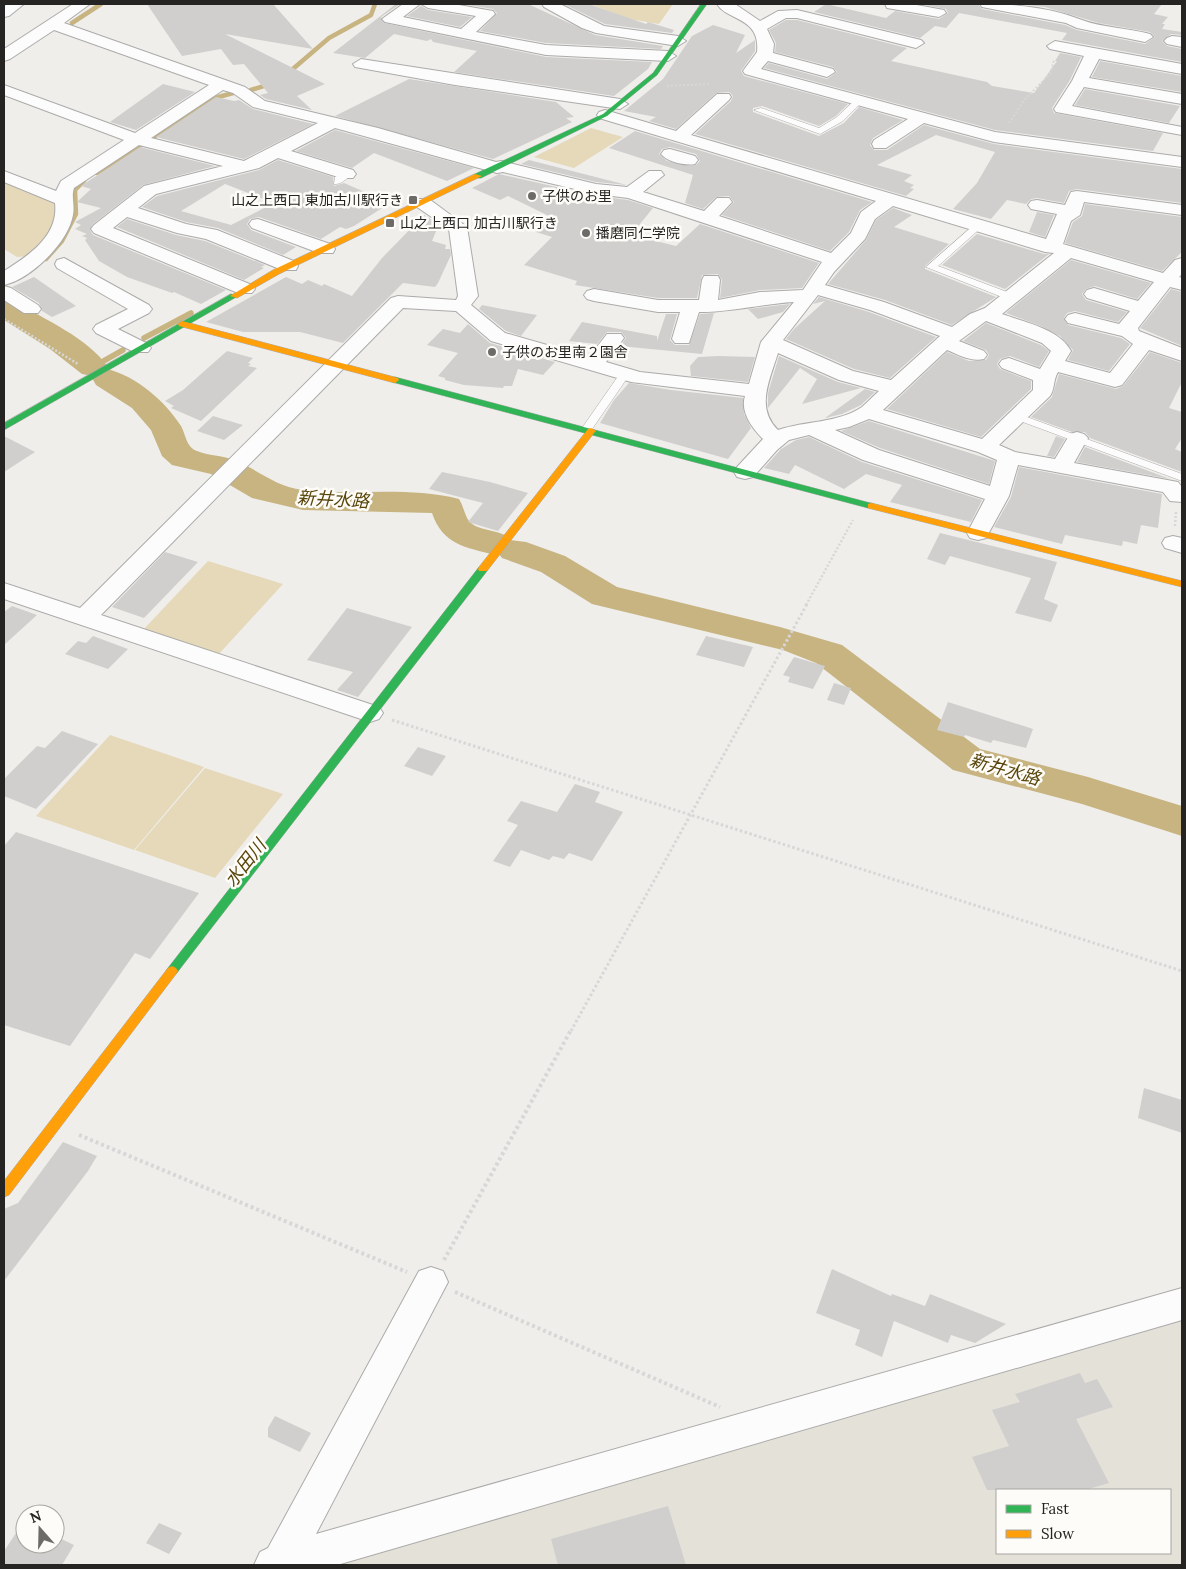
<svg xmlns="http://www.w3.org/2000/svg" width="1186" height="1569" font-family="Lora,'Noto Sans JP',serif">
<style>
.built{fill:#e4e1d9;fill-rule:evenodd}
.green{fill:#e5d9ba}
.lines{fill:none;stroke-linecap:round;stroke-linejoin:round}
.stream-far1{stroke:#c7b481;stroke-width:4.5}
.stream{stroke:#c7b481;stroke-width:5.5}
.river{fill:#c7b481;fill-rule:evenodd}
.building{fill:#d0cfcd;fill-rule:evenodd}
.lane-casing{stroke:#acabaa;stroke-width:1}
.street-casing{stroke:#acabaa;stroke-width:2}
.fast-casing{stroke:#acabaa;stroke-width:1}
.slow-casing{stroke:#acabaa;stroke-width:1}
.path-far3{stroke:#d7d7d7;stroke-width:2;stroke-dasharray:2 2;stroke-linecap:butt}
.path-far2{stroke:#d7d7d7;stroke-width:2.5;stroke-dasharray:2 2;stroke-linecap:butt}
.path-far1{stroke:#d7d7d7;stroke-width:3;stroke-dasharray:2.5 2.5;stroke-linecap:butt}
.path{stroke:#d7d7d7;stroke-width:4;stroke-dasharray:3 3;stroke-linecap:butt}
.lane{fill:#fdfcfc;fill-rule:evenodd}
.street{fill:#fdfcfc;fill-rule:evenodd}
.fast{fill:#30b455;fill-rule:evenodd}
.slow{fill:#ff9f0a;fill-rule:evenodd}
.poi-dot{fill:#6c6b68;stroke:#fefcf8;stroke-width:2}
.labels{text-anchor:middle;dominant-baseline:central;stroke-width:5;stroke-linejoin:round;paint-order:stroke}
.far-poi-label{font-size:14px;fill:#252422;stroke:#fefcf8;text-anchor:start}
.water-label{font-size:18px;font-style:italic;fill:#59460c;stroke:#fefcf8}
</style>
<rect width="100%" height="100%" fill="#efeeeb"/>
<path class="built" d="M1182,1319v246h-856zM997,1490h173v63h-173z"/>
<path class="green" d="M591,4h82l-14,20 -30,-5z
M591,128l32,9 -49,31 -40,-11z
M4,180l52,22 2,12 -15,29 -12,13 -14,1 -13,-8z
M208,561l75,23 -65,71 -76,-24z
M110,735l94,32 -70,83 -98,-34z
M205,768l78,26 -68,84 -80,-28z"/>
<g class="lines">
<path class="stream-far1" d="M72,23l29,-19
M287,74l42,-36 42,-23 4,-11
M251,90l19,-6
M97,173l118,-75 18,-5
M46,259l16,-18 14,-27 -1,-24 9,-9"/>
<path class="stream" d="M144,338l47,-25
M93,367l30,-17"/>
<path class="river" d="M4,298l10,3c31,19 73,36 94,66l-1,2c29,7 58,32 74,57 5,9 5,21 16,25 11,5 25,4 37,9 25,10 40,26 69,30 52,6 104,-4 156,9 4,6 6,17 10,22 10,12 33,7 41,19l16,2 39,14 52,31 163,40 62,18 138,104 108,28 94,29v30l-100,-32 -129,-34 -137,-107 -33,-13 -191,-46 -51,-32 -39,-14 -3,-4 -4,1c-30,-8 -52,-10 -63,-42l-129,-3 -51,-12 -41,-24 -39,-9 -10,-9 -11,-26 -19,-22 -36,-23 -4,-7 1,-2 -11,-2 -32,-25 -46,-29z"/>
</g>
<path class="building" d="M147,4h126l40,45 -88,-15 100,50 -28,12 15,14 -46,-11 -6,-4 8,-2 -24,-29 -11,1 -12,-16 -39,7z
M396,4h4l-19,13 3,6 162,34 106,5 -4,7 -34,27 -160,-24 23,-21 -44,-9 -2,-3 -4,2 -33,-7 -29,24 -32,-5z
M462,4h66l67,31 68,11 -2,3 -115,-6 -66,-12 17,-18 -4,-4z
M569,4h20l57,20 2,-2 26,8 -2,3 -67,-9 -39,-19z
M826,4l60,14 9,-7 44,8 9,-6 -2,-4 -26,-5h58l4,5 83,16 12,5 68,14 10,-7 -5,-5 -51,-9 -54,-16 -26,-3h143l-8,10 14,3 -6,7h3l-3,5 20,3v3l-11,-1 -9,7 5,5 15,3v13l-120,-22 5,-7 -108,-20 -13,15 -11,-2 -15,12 -106,-26z
M421,6l7,4 44,7 -12,10 -53,-11z
M786,20h11l110,28 -16,13 96,21 5,4 42,7 23,-32h-2l5,-8 21,4 -11,23 -18,28 2,5 109,20 -10,18 -158,-21 -231,-62 5,-5 58,16 10,-7 -4,-5 -58,-15 1,-9 -7,-13z
M713,25l32,10 -9,18 19,-13v11l-14,20 3,5 104,28 -12,12 -17,10 -57,-20 -9,2v4l66,24 25,-13 15,-16 44,13 -30,18 -3,7 4,5h13l37,-25 70,19 188,25v34l-105,-14 -8,2 -5,12 -27,-5 -6,1 -5,5 -19,-4 -16,19 -38,-10 24,-26 18,-31 -59,-17 -59,30 35,10 -8,6 10,4 -4,3 4,1 -8,7 -211,-62 36,-33 2,-5 -4,-4 -13,1 -40,36 -27,-8 7,-4 -32,-6 39,-32 29,-43z
M1100,61l82,15v16l-90,-15z
M409,79l147,23 18,15 -8,1 6,4 -79,37 -158,-43z
M163,84l32,8 -59,38 -26,-8z
M1085,89l95,17 -11,17 -94,-18z
M216,97l18,4 5,-1 14,9 60,15 -69,35 -88,-22z
M335,130l139,38 -27,13 -73,-28 -22,15 -56,-17z
M635,131l237,71 -12,8 -11,22 -19,19 -108,-36 12,-13 -5,-6 -13,1 -13,12 -18,-6 8,-28 -84,-27zM670,147l26,7 4,7 -4,4 -5,1 -24,-5 -8,-7 3,-5z
M140,147l75,19 -72,19 -50,39 -3,6 3,5 133,55 -25,14 -27,-12 -2,1 -45,-16 -28,-16 -14,-21 2,-2 -5,-2 5,-2 -12,-5 6,-4 -6,-3 26,-14 -24,-6 14,-13 -10,-3z
M278,160l55,17 1,9 10,-3 46,20 -36,23 -8,3 -6,-2 -19,12 -62,-22 -9,2 -3,5 4,6 45,17 -13,8 -65,-27 -32,-6 -44,-15 15,-11 102,-26zM225,184l49,19 -43,22 -50,-14z
M529,160l98,25 -31,-3 -75,-18z
M499,174l97,22 32,4 25,8 -22,27 45,11 24,-22 119,39 -17,25 -42,2 -40,8 2,-18 -4,-6 -16,1 -5,23h-39l-83,-13 2,-4 -53,-16 28,-28 -16,-5 15,-15 -43,-21 -8,4 -28,-12z
M1085,204l97,13v35l-20,19 -97,-28 8,-21 9,-6z
M893,208l19,7 -18,12 55,17 -24,22v3l71,28 -44,28 -67,-25 -57,-16 38,-44 10,-20z
M1037,212l17,3 -9,22 -16,-5z
M424,215l15,9 -7,17 14,4 -1,4h5l1,6 -13,28 -3,4 -32,-4 -60,60 -43,-11h-57l-37,-10 80,-45 16,7 6,-4 14,6 2,-2 28,12 30,-38z
M127,219l49,16 29,6 60,24 -4,2 3,1 -20,12 -127,-53z
M977,234l67,20h5l-44,35 -63,-24z
M1071,260l80,23 -14,16 -42,-13 -9,3 -4,5 4,6 41,12 -9,10 -43,-11 -8,2 -3,5 4,7 53,13 9,6 -21,27 -41,-11 5,-10 -13,-14 -19,-10 -35,-13z
M34,277l42,29 -24,11 -10,-6 -3,-8 -27,-16z
M1171,289l11,3v54l-42,-18z
M819,297l50,15 67,25 -46,41 -36,-9 -68,-30 8,-10 31,-28 -12,3z
M790,304l-7,8 -25,7 -10,-10z
M482,305l20,4 35,6 -16,21 -15,-5 -27,-22z
M714,313l-12,41 -82,-8 6,-8 -5,-6h-14l-10,12 -28,-3 13,-19 75,14v5l9,-27h11l-7,26 5,5h14l11,-31z
M986,323l55,22 8,6 -10,16 -29,-11 -10,3 -3,5 3,5 31,12v8l-50,48 -94,-28 60,-57 22,9 17,-1 3,-5 -3,-5 -23,-9z
M468,324l22,19 65,19 -12,13 -25,-6 -6,17h-8l-1,2 -39,-3 -19,-5v-2l-7,-2 20,-23 -31,-8 16,-16 17,4z
M227,351l26,7 -5,5 3,1 -3,2 9,2 -56,53 -30,-13 3,-2 -9,-5 18,-11z
M1150,352l32,11v19l-13,26 13,4v26l-7,11 7,3v20l-92,-34 -5,-6h-13l-41,-15 21,-20 7,-23 57,15 7,-3z
M719,356l36,1 -7,25 -57,-6 -1,-10 8,-9z
M779,356l59,26 23,6 -59,16 15,-25 -17,-11 -32,40v-15z
M629,383l42,7 72,8 1,16 7,14 -23,31 -128,-36 14,-23z
M865,389l10,3 -14,13 -19,9 -17,4z
M213,416l30,9 -19,15 -27,-9z
M869,421l126,40 -6,23 -109,-36 -39,-17z
M4,436l31,16 -31,20z
M1056,436l9,3 -11,18 -7,-1z
M809,437l53,25 120,38 -11,22 -81,-20 12,-17 -36,-11 -22,15 -49,-24 -6,9 -25,-6 17,-19 15,-9z
M1085,447l85,32 -93,-17z
M1019,467l143,27 -4,34 -17,-3 -4,19 -14,-3 -1,5 -57,-11 -3,9 -68,-17 17,-30z
M442,472l48,10 38,11 -30,38 -30,-9 15,-19 -54,-14z
M940,533l117,29 -13,37 14,6 -7,17 -36,-9 16,-35 -81,-22 -5,9 -18,-6z
M165,552l33,10 -54,56 -32,-11z
M12,606l25,9 -33,30v-33z
M347,608l65,19 -54,70 -21,-7 16,-18 -46,-12z
M93,636l35,13 -20,20 -43,-15 13,-13 8,2z
M706,636l47,11 -9,20 -48,-12z
M794,657l31,9 -12,23 -25,-7 2,-5 -7,-2z
M834,683l17,5 -7,17 -17,-5z
M948,702l85,27 -7,19 -33,-8 -2,3 -26,-8 -1,2 -27,-7z
M62,731l36,13 -62,65 -32,-13v-17l33,-33 8,2z
M418,747l28,9 -14,20 -28,-10z
M575,784l25,8 -5,10 28,10 -31,49 -23,-8 -5,6 -11,-3 -4,4 -28,-10 -11,17 -17,-6 25,-36 -11,-4 14,-20 36,11z
M16,832l183,61 -49,66 -15,-6 -65,93 -66,-21v-179z
M1144,1088l38,12v33l-44,-15z
M63,1142l34,14 -9,15 -84,110v-72l14,-6z
M832,1269l59,27 1,-2 33,12 5,-12 76,30 -31,19 -24,-8 -3,8 -54,-22 -12,36 -27,-12 5,-15 -44,-17z
M1080,1373l5,10 12,-4 16,28 -37,12 33,64 -24,7h-98l-15,-33 37,-11 -17,-36 28,-8 -5,-8z
M275,1416l36,17 -11,19 -32,-15v-9z
M668,1506l18,59h-128l-7,-26z
M24,1521l1,23h30v-8l19,9 -12,20h-58v-14z
M159,1523l23,10 -13,21 -23,-11z"/>
<g class="lines">
<defs>
<path id="lane" d="M856,99l7,2 -20,20 -23,13 -66,-24 7,-2 58,20 18,-11z
M347,171l5,3c-5,5 -12,11 -18,10l1,-7z
M975,224l8,2 -45,40 77,29v4h-8l-81,-32z
M625,371l5,3 -40,58h-8v-4l39,-56z
M1016,413l166,61v7l-170,-63v-4z"/>
<path id="street" d="M8,4h16l-15,12 -5,1v-11z
M73,4h17l-26,19 181,64 20,14 113,27 118,34 5,-1 95,23 31,3 22,-16h12l3,4 -21,17 61,19 13,-13h12l3,4 -13,14 112,37 20,-20 10,-21 15,-11 -277,-83 -2,-3 2,-3 6,-2 71,21 41,-37h12l2,3 -2,3 -38,35 355,104 11,-25 -26,-5 -3,-4 3,-4 6,-1 28,5 6,-13 6,-1 105,14v10l-98,-13 -4,13 -9,6 -8,23 100,29 12,-13 7,-2v16l-3,3 3,1v12l-12,-3 -32,41 1,3 43,17v13l-33,-11 -27,35 -7,2 -57,-15c-5,8 -3,17 -8,24l-51,49 16,7 40,7 15,-25 7,-2 7,2 4,4 -14,25 104,19 4,5v15l-12,-1 -7,-9 -145,-27 -9,31 -23,42 -8,2 -8,-2 -3,-5 18,-34 -122,-39 -54,-25 -20,5 -12,10 -24,27 -8,2 -8,-2 -3,-5 3,-5 26,-28c-11,-11 -23,-27 -18,-43l-114,-14 -140,-41 -35,-30 -53,-3 -302,307 278,92 4,6 -4,6 -9,3 -9,-3 -357,-120v-16l76,25 311,-310 7,-2 58,4 2,-4 -9,-67 -32,-22 -3,-4 3,-4h12l38,28 11,69 -7,9 34,28 84,24 18,-23h14l3,4 -18,24 34,10 109,12 12,-42 33,-40c-33,2 -63,10 -95,10l-10,31h-14l-3,-4 8,-27h-22l-64,-11 -7,-2 -3,-4 3,-4 7,-2 64,11h41l3,-20 2,-4h14l2,4 -2,20 42,-8 43,-2 19,-28 -194,-64 -32,-4 -93,-22 -6,1 -162,-45 -44,23 62,19 3,4 -3,4h-12l-63,-20 -19,10 -103,26 -18,14 48,16 31,6 79,32 2,4 -2,4h-14l-76,-31 -29,-6 -50,-16 -14,11 139,57 3,4 -3,4h-14l-144,-60 -3,-4 3,-4 50,-39 79,-20 -84,-21 -65,43c-3,9 1,17 -1,27 -5,28 -42,64 -69,70v-14c24,-15 55,-35 51,-68l-51,-21v-11l52,20 5,-10 63,-41 -120,-45v-10l131,48 74,-48 -155,-55 -44,29 -6,2v-12zM223,90l10,3 20,14 65,16 -74,38 -93,-23zM893,206l152,46 9,1 -69,55 -15,6 -18,13 -68,-25 -59,-17 9,-13 31,-33 10,-20zM1071,258l83,24 -16,19 -44,-13 -7,2 -3,4 3,4 43,13 -11,13 -44,-11 -7,2 -3,4 3,4 54,13 11,8 -23,29 -45,-12 6,-10c-11,-22 -47,-29 -69,-37zM818,295l52,15 70,26 -49,44 -38,-9 -70,-31zM986,321l56,22 9,8 -11,18 -31,-11 -7,2 -3,4 3,4 31,12v10l-51,49 -99,-29 64,-60c12,5 24,12 37,9l3,-4 -3,-4 -25,-10zM778,353l61,27 40,11c-6,5 -11,11 -17,16 -23,16 -58,14 -84,23 -23,-22 -8,-51 0,-77zM869,419l109,33 19,8 -7,26 -111,-36 -44,-20 14,-3z
M403,4h17l-17,13 58,12 15,-13 -48,-8 -7,-4h32l40,7 2,3 -19,18 70,13 122,6 8,5 -8,5 -122,-6 -161,-33 -3,-3z
M542,4h18l44,22 74,10 8,5 -8,5 -82,-13 -14,-5 -38,-21z
M717,4h18l25,17 18,-10 19,-1 124,30 3,3 -8,5 -119,-30h-11l-19,11 7,15 -1,9 60,16 2,3 -8,5 -59,-16 -7,8 234,63 187,25v10l-188,-25 -70,-19 -38,25h-12l-2,-4 2,-4 34,-21 -163,-45 -2,-3 14,-19c4,-35 -30,-31 -40,-48z
M885,4h26l33,6 2,3 -7,4 -52,-9z
M980,4c34,0 70,3 102,16 21,8 47,8 68,14l3,3 -8,5 -68,-14 -11,-5 -79,-15 -5,-1z
M1172,36l10,1v10l-15,-3 -3,-3 3,-3z
M1055,41l127,23v10l-83,-15 -10,19 93,16v10l-98,-17 -12,19 110,21v8l-126,-23 -2,-3 18,-28 12,-25 -34,-7 -3,-3z
M361,59l259,40 8,5 -8,5 -165,-24 -100,-18 -2,-3z
M670,149l25,7 3,4 -3,4c-9,2 -28,-2 -34,-10l3,-4z
M258,219l75,26 2,4 -2,4h-14l-67,-25 -3,-4 3,-4z
M64,258l85,47 3,4 -3,4 -31,16 30,15 3,4 -3,4h-14l-38,-19 -3,-4 3,-4 32,-16 -71,-41 -2,-4 2,-4z
M4,286l7,2 27,17 3,4 -3,4h-14l-20,-13z
M1173,536l9,2v15l-17,-5 -3,-5 3,-5z
M431,1267l12,4 5,11 -132,252 866,-246v32l-845,245h-83l6,-13 8,-4 151,-277z"/>
<path id="fast" d="M701,4h6l-50,71 -50,41 -126,62h-6v-4l128,-60 50,-41z
M231,294l7,2 -234,134v-7z
M395,377l479,127 2,2 -2,2h-6l-476,-126 -1,-2z
M483,566l5,3 -1,2 -311,403 -4,2 -4,-2 -2,-3 2,-3 311,-401z"/>
<path id="slow" d="M475,174l7,2 -203,98 -42,24 -7,-2 43,-26z
M182,321l216,57 1,2 -4,3 -216,-57 -1,-2z
M591,428l5,3 -2,2 -107,138h-8l-1,-2 1,-2 109,-138z
M871,503l311,78v6l-314,-79v-4z
M172,966l4,2 2,3 -2,3 -167,221 -5,2v-16l164,-213z"/>
</defs>
<use href="#lane" class="lane-casing"/>
<use href="#street" class="street-casing"/>
<use href="#fast" class="fast-casing"/>
<use href="#slow" class="slow-casing"/>
<path class="path-far3" d="M667,86l44,-2
M1009,123l16,-24 25,-25 4,-14"/>
<path class="path-far2" d="M4,319l74,45
M1175,526l1,-14
M806,605l47,-85"/>
<path class="path-far1" d="M392,720l790,251
M571,1031l236,-427"/>
<path class="path" d="M79,1135l328,137
M444,1260l127,-230
M455,1292l265,115"/>
<use href="#lane" class="lane"/>
<use href="#street" class="street"/>
<use href="#fast" class="fast"/>
<use href="#slow" class="slow"/>
</g>
<g class="poi-dot">
<circle cx="532" cy="196" r="5"/>
<rect x="408" y="195" width="10" height="10" rx="2.5"/>
<rect x="385" y="218" width="10" height="10" rx="2.5"/>
<circle cx="586" cy="233" r="5"/>
<circle cx="492" cy="352" r="5"/>
</g>
<g class="labels">
<g class="far-poi-label">
<text x="542" y="196">子供のお里</text>
<text x="403" y="200" text-anchor="end">山之上西口 東加古川駅行き</text>
<text x="400" y="223">山之上西口 加古川駅行き</text>
<text x="596" y="233">播磨同仁学院</text>
<text x="502" y="352">子供のお里南２園舎</text>
</g>
<g class="water-label">
<text transform="translate(333 499) rotate(3)">新井水路</text>
<text transform="translate(1005 769) rotate(16)">新井水路</text>
<text transform="translate(245 863) rotate(-52)">水田川</text>
</g>
</g>
<rect width="1186" height="1569" fill="none" stroke="#252422" stroke-width="10"/>
<rect x="996" y="1489" width="175" height="65" fill="#fefcf8" stroke="#a7a6a2"/>
<rect x="1006" y="1505" width="25" height="8" fill="#30b455" stroke="#a7a6a2"/>
<text x="1041" y="1514" font-size="15" fill="#252422">Fast</text>
<rect x="1006" y="1530" width="25" height="8" fill="#ff9f0a" stroke="#a7a6a2"/>
<text x="1041" y="1539" font-size="15" fill="#252422">Slow</text>
<g transform="translate(40 1529) rotate(340)"><circle r="24" fill="#fefcf8" stroke="#a7a6a2"/>
<path d="M0-4L9 19L0 12L-9 19Z" fill="#6c6b68"/>
<text y="-8" font-size="14" font-weight="bold" text-anchor="middle" fill="#252422">N</text>
</g>
</svg>
